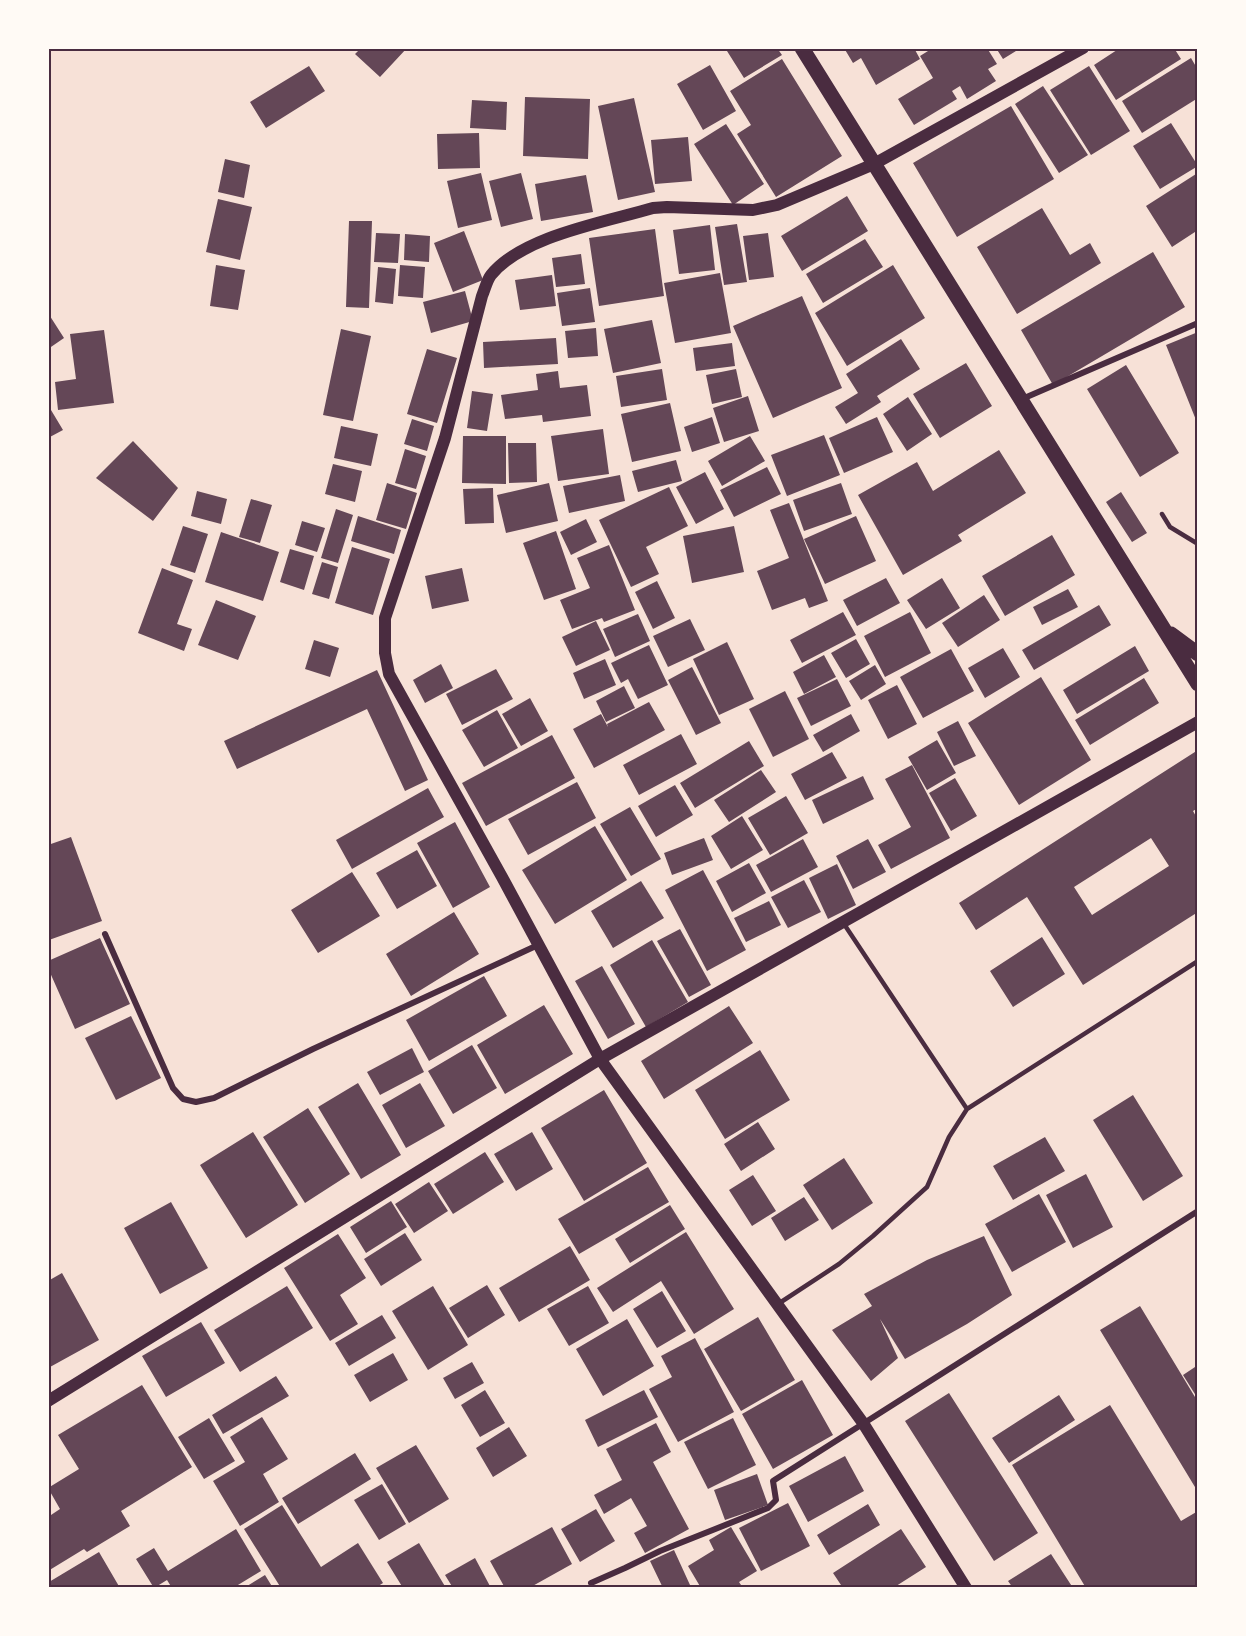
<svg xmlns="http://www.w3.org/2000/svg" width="1246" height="1636" font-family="Arial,sans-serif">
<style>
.building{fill:#644757;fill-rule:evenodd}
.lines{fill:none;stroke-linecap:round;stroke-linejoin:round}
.service{stroke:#4a2c40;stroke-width:4.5}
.minor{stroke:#4a2c40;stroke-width:6}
.secondary{stroke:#4a2c40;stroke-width:12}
.primary{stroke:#4a2c40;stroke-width:15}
.neatline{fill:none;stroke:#4a2c40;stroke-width:2}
</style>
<rect width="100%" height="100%" fill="#f7e1d7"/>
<path class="building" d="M361,48h46l-27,29 -25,-23z
M732,48h45l5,7 -38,23 -17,-27z
M844,48h70l6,11 -44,26 -15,-27 -8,5z
M927,48h60l10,16 -9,5 8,12 -29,18 -7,-13 -8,5 5,8 -43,26 -16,-26 35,-21 -13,-22 8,-5z
M996,48h25l-18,11z
M1120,48h54l7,11 -65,41 -22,-35z
M1191,58l7,12v28l-56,35 -20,-32z
M782,59l60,97 -66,41 -39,-63 14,-9 -21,-34z
M710,65l26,46 -33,19 -26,-46z
M309,66l16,25 -59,37 -16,-26z
M1089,66l41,65 -39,24 -41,-65z
M1043,86l45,69 -29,18 -44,-69z
M525,97l65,2 -2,60 -65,-3z
M634,98l21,94 -37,8 -20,-94z
M472,100l35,2 -1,28 -36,-2z
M1011,106l43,73 -97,58 -44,-74z
M1171,123l27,43 -38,23 -27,-43z
M726,124l38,60 -31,21 -39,-61z
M479,133l1,35 -42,1 -1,-35z
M688,137l4,44 -37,3 -4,-44z
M225,159l25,6 -6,33 -26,-6z
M481,173l11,47 -34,8 -11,-47z
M521,173l12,46 -32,8 -12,-46z
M1196,174l2,3v53l-26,17 -26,-41z
M586,175l7,37 -52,9 -6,-37z
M847,196l21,35 -66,40 -21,-35z
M218,199l34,8 -12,53 -34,-8z
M1042,208l28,47 20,-12 11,20 -84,51 -40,-67z
M349,221h23l-3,87 -23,-1z
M737,224l10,58 -23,3 -9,-58z
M710,225l5,45 -36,4 -6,-44z
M655,229l9,67 -65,10 -10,-68z
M464,231l19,49 -30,12 -19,-49z
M376,233l24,1 -2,29 -24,-1z
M768,233l6,44 -25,3 -6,-44z
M405,234l25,2 -1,26 -25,-2z
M865,239l18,28 -60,36 -17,-29z
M1153,252l32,55 -132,78 -32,-55z
M581,254l4,30 -29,3 -4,-29z
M216,265l29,5 -7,40 -28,-4z
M400,265l25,2 -2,31 -25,-2z
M893,265l32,53 -78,48 -32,-53z
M378,267l18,2 -3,35 -18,-2z
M720,273l11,60 -56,10 -11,-60z
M552,275l4,31 -36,4 -5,-30z
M590,288l5,34 -33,4 -5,-33z
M465,291l8,30 -42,12 -8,-31z
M802,296l40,92 -69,30 -40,-92z
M48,313l16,25 -16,11z
M652,320l9,43 -48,10 -9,-44z
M596,328l2,28 -30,2 -3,-27z
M341,329l30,7 -18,85 -30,-6z
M104,330l10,73 -56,7 -3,-28 21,-3 -6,-45z
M1198,332v93l-32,-80z
M556,338l2,26 -74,4 -1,-26z
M901,339l19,30 -43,27 4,6 -35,22 -11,-17 23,-14 -12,-19z
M732,343l3,23 -39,5 -3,-23z
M427,349l30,9 -20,65 -30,-9z
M966,363l26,43 -52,32 -27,-44z
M1126,365l53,88 -39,24 -53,-88z
M662,369l5,31 -46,7 -5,-31z
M736,369l6,28 -30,7 -6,-29z
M558,371l2,17 27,-3 4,31 -48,6 -1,-7 -37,4 -4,-24 37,-5 -2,-16z
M472,391l21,3 -6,37 -20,-3z
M748,396l11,35 -35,11 -11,-34z
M908,397l24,37 -25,17 -24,-37z
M670,403l11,48 -49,11 -11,-48z
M48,405l15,25 -15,8z
M712,417l8,26 -28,9 -8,-25z
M877,417l16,35 -49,21 -15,-35z
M412,419l22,7 -7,25 -23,-7z
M341,426l37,8 -7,32 -37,-8z
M603,429l6,45 -51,7 -7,-45z
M824,435l16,40 -53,21 -16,-41z
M463,436h43v48l-44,-1z
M750,436l15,25 -43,25 -14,-25z
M133,441l45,47 -25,33 -57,-43z
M508,443h28l1,39 -28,1z
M405,449l21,7 -10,33 -21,-6z
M999,450l27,43 -68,42 4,6 -59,34 -45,-80 59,-33 16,29z
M676,460l6,21 -44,11 -6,-21z
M333,464l29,7 -7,31 -30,-8z
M767,467l14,27 -47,23 -14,-27z
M705,472l19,37 -28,15 -20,-37z
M620,475l5,26 -56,12 -6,-27z
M387,483l30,10 -11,36 -30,-9z
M549,483l9,38 -52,12 -9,-38z
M841,483l11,31 -48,17 -11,-31z
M669,487l19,39 -42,21 13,27 -28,13 -32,-67z
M493,488l1,35 -29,1 -2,-35z
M197,491l30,8 -6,25 -30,-8z
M1121,492l26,41 -15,9 -26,-40z
M251,499l21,6 -12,38 -21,-6z
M789,503l39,98 -19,7 -4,-10 -33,12 -15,-39 32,-13 -19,-48z
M336,509l17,6 -15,48 -17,-5z
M358,516l43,14 -7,24 -43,-13z
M856,516l20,45 -51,23 -21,-45z
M586,519l11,23 -26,13 -11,-23z
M302,521l23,7 -8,24 -22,-7z
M183,526l25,8 -13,39 -25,-8z
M734,526l10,46 -52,11 -9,-47z
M556,531l20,58 -32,11 -21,-57z
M221,532l58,20 -16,49 -58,-19z
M1052,535l23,40 -70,41 -23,-40z
M609,545l26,65 -31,12 -2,-4 -30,11 -12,-29 30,-12 -13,-30z
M352,547l38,12 -17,56 -38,-12z
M290,549l24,7 -10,34 -24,-8z
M322,562l16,5 -9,32 -17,-5z
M162,568l31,12 -16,44 15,5 -8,22 -46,-18z
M462,568l7,33 -37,8 -7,-33z
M886,578l14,25 -43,23 -14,-26z
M942,578l18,30 -34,21 -19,-29z
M657,581l18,37 -22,11 -18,-37z
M1068,589l10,18 -36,18 -9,-18z
M984,595l16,25 -42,27 -16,-24z
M216,600l40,16 -18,44 -40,-15z
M1099,605l12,20 -77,45 -12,-20z
M843,612l13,23 -54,28 -12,-23z
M910,612l21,41 -46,24 -21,-41z
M638,614l12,27 -35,16 -12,-28z
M690,619l15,31 -37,17 -15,-31z
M596,621l14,29 -34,16 -14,-29z
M856,639l14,25 -24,14 -15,-25z
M314,640l25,8 -9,29 -25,-8z
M727,642l27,57 -35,16 -26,-56z
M649,645l19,40 -30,14 -10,-20 -7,4 -10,-20z
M1135,646l14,25 -72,43 -14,-24z
M1003,648l17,29 -35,21 -17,-30z
M951,649l23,42 -51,27 -23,-41z
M824,655l12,22 -32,17 -11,-22z
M605,659l11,26 -32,14 -11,-26z
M441,664l12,24 -28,15 -12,-23z
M875,665l11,19 -25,16 -12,-19z
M692,667l29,56 -25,12 -28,-55z
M496,669l17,30 -51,26 -16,-31z
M377,670l51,110 -23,11 -38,-82 -130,60 -13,-28z
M1041,677l50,83 -72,45 -51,-82z
M1144,678l15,25 -69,42 -15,-25z
M837,679l14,27 -40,20 -14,-28z
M897,685l20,39 -29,15 -20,-39z
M624,686l11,22 -29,14 -10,-21z
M785,691l24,48 -36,18 -24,-48z
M530,698l18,33 -27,15 -19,-32z
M649,702l16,28 -71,38 -21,-39 28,-15 7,13 -1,-3z
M497,710l21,38 -34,19 -22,-37z
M851,714l9,17 -37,21 -10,-17z
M958,721l18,35 -22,10 -17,-34z
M681,734l16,30 -58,31 -16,-30z
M552,735l23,43 -89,48 -24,-43z
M937,740l19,33 -29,17 -19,-33z
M749,741l15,25 -69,42 -15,-25z
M1198,750v58l-5,3 5,9v92l-115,73 -56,-88 -51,33 -17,-27zM1151,838l18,28 -77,49 -18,-28z
M832,752l15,26 -42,22 -14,-26z
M912,765l38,73 -59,31 -13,-24 33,-18 -26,-48z
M761,770l15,22 -47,30 -15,-22z
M863,776l11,23 -51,25 -11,-24z
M955,778l22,38 -26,15 -22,-38z
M577,782l19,36 -68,37 -20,-36z
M675,785l18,30 -37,22 -18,-31z
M428,788l16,29 -92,52 -16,-29z
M786,796l22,37 -38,22 -22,-37z
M630,807l31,52 -30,17 -31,-52z
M742,816l21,34 -32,19 -20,-33z
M455,822l35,65 -37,21 -36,-65z
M595,826l32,54 -72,44 -33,-54z
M71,837l31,84 -53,19 -1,-95z
M704,838l9,22 -41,15 -8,-22z
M803,839l15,28 -47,25 -15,-27z
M868,839l18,33 -33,17 -17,-33z
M417,850l20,36 -40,23 -21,-36z
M749,863l17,30 -34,19 -16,-31z
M837,864l19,41 -28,14 -19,-41z
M703,870l43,80 -39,21 -42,-81z
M352,872l28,44 -62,37 -27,-43z
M804,880l17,32 -33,16 -17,-31z
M641,881l23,37 -51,30 -22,-37z
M769,901l12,24 -35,17 -12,-24z
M454,912l25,42 -68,42 -25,-42z
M680,929l31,56 -22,12 -32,-56z
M1042,937l23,37 -52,33 -23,-36z
M100,938l30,66 -55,25 -27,-61v-7z
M652,940l36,62 -42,25 -36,-62z
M602,966l33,58 -27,15 -33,-58z
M484,976l23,40 -78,45 -23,-41z
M544,1005l29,49 -68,40 -28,-49z
M729,1006l24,37 -89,56 -23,-38z
M131,1016l30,62 -45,22 -31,-62z
M472,1045l25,43 -44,26 -25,-43z
M412,1048l12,24 -44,23 -13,-23z
M760,1050l30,50 -65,39 -30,-49z
M358,1083l43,72 -40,24 -43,-72z
M420,1083l25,43 -39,22 -24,-43z
M604,1090l43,73 -63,38 -43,-73z
M1133,1095l50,81 -40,25 -50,-81z
M308,1108l42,66 -45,29 -42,-66z
M758,1122l17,27 -34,22 -17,-27z
M253,1132l45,73 -52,33 -46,-73z
M532,1132l21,37 -37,22 -22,-37z
M1045,1137l20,34 -52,29 -20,-34z
M485,1152l19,30 -51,32 -19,-30z
M844,1158l29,45 -41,27 -29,-45z
M648,1167l21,35 -90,52 -21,-35z
M1086,1174l27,53 -40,21 -27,-53z
M753,1175l23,36 -24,15 -23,-36z
M429,1182l19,29 -34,22 -19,-29z
M1039,1194l27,48 -54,30 -27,-48z
M804,1197l15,23 -34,21 -14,-23z
M391,1201l16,26 -41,26 -16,-26z
M171,1202l37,66 -48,26 -36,-66z
M670,1205l15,24 -55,34 -15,-24z
M686,1232l48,77 -40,25 -33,-53 -48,31 -16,-24z
M405,1233l17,27 -41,26 -17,-27z
M338,1234l28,44 -26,17 18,29 -28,17 -46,-73z
M984,1236l28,59 -45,29 -62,35 -25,-40 18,39 -27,23 -39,-51 40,-24 -8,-12 63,-34z
M570,1246l20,34 -71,42 -20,-34z
M62,1273l37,67 -49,27 -2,-86z
M487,1285l18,30 -37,23 -19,-30z
M287,1286l26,42 -73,44 -26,-42z
M433,1286l35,59 -40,25 -36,-59z
M588,1286l21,37 -40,23 -22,-37z
M662,1291l24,40 -29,17 -24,-39z
M1140,1306l58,96v90l-98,-162z
M382,1315l14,23 -47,28 -14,-23z
M758,1317l37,63 -54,31 -37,-62z
M627,1319l27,47 -51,30 -27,-47z
M201,1322l24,41 -59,34 -24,-41z
M695,1338l39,74 -56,30 -29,-53 23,-12 -11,-21z
M393,1353l15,27 -38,22 -16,-27z
M472,1362l12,21 -29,16 -12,-21z
M1198,1365v34l-15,-24z
M276,1376l13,20 -66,38 -11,-19z
M802,1380l31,55 -60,34 -31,-55z
M142,1385l50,82 -71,44 9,15 -43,26 -3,-3 -36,22v-54l12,-8 -12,-21 31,-19 -21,-34z
M485,1390l20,33 -25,14 -19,-32z
M644,1390l14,27 -60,30 -13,-27z
M949,1393l89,140 -44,28 -89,-140z
M1059,1395l16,25 -66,43 -17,-25z
M1110,1405l71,116 17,-10v77h-112l-74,-123z
M262,1417l26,42 -25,15 16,28 -39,24 -27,-45 32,-19 -15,-25z
M209,1418l26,43 -31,18 -26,-42z
M733,1418l23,47 -48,24 -24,-47z
M656,1423l15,29 -18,10 36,67 -44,24 -11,-20 13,-7 -16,-28 -27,16 -10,-19 28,-15 -16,-31z
M509,1427l18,29 -34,21 -17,-29z
M416,1445l33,54 -40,24 -33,-55z
M355,1453l16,26 -73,45 -16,-26z
M845,1456l19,35 -56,31 -19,-36z
M757,1474l11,31 -43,15 -11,-30z
M382,1484l24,40 -27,16 -25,-40z
M788,1503l22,43 -49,25 -22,-43z
M868,1504l12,21 -51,30 -12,-20z
M282,1505l39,62 37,-24 25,40 -8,5h-94l-37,-59z
M596,1509l19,32 -35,21 -19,-33z
M552,1527l20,37 -43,24h-24l-15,-27z
M731,1527l26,44 -18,11 4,6h-42l-13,-22 26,-16 -5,-10z
M236,1529l25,42 -28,17h-61l-5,-8 -13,8 -18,-29 18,-11 14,23z
M901,1529l25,38 -33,21h-50l-10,-15z
M419,1543l27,45h-43l-16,-26z
M674,1550l16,35 -7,3h-20l-13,-27z
M99,1552l21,36h-67l-4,-6z
M1051,1554l22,34h-60l-5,-7z
M475,1558l16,30h-38l-8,-13z
M265,1575l8,13h-29z"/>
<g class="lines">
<path class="service" d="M1162,514l8,13 28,17
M844,924l123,185
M778,1304l61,-40 34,-28 54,-49 22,-50 18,-28 231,-148"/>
<path class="minor" d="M1022,399l176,-76
M105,934l68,154 10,11 13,3 18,-4 99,-49 225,-104
M591,1583l34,-15 35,-17 108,-43 8,-8 -3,-19 3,-2 422,-268"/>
<path class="secondary" d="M48,1401l552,-342 598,-337
M966,1588l-103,-165 -263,-364 -98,-182 -113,-203 -4,-21v-35l60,-180 37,-142c3,-7 5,-16 9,-21 31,-39 115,-53 162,-67l14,-1 86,3 24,-5 97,-41 209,-116"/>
<path class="primary" d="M802,48l396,636
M1171,634l27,20"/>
</g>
<rect width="1246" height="1636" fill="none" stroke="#fffaf5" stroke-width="99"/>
<rect x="50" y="50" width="1146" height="1536" class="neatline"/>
</svg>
